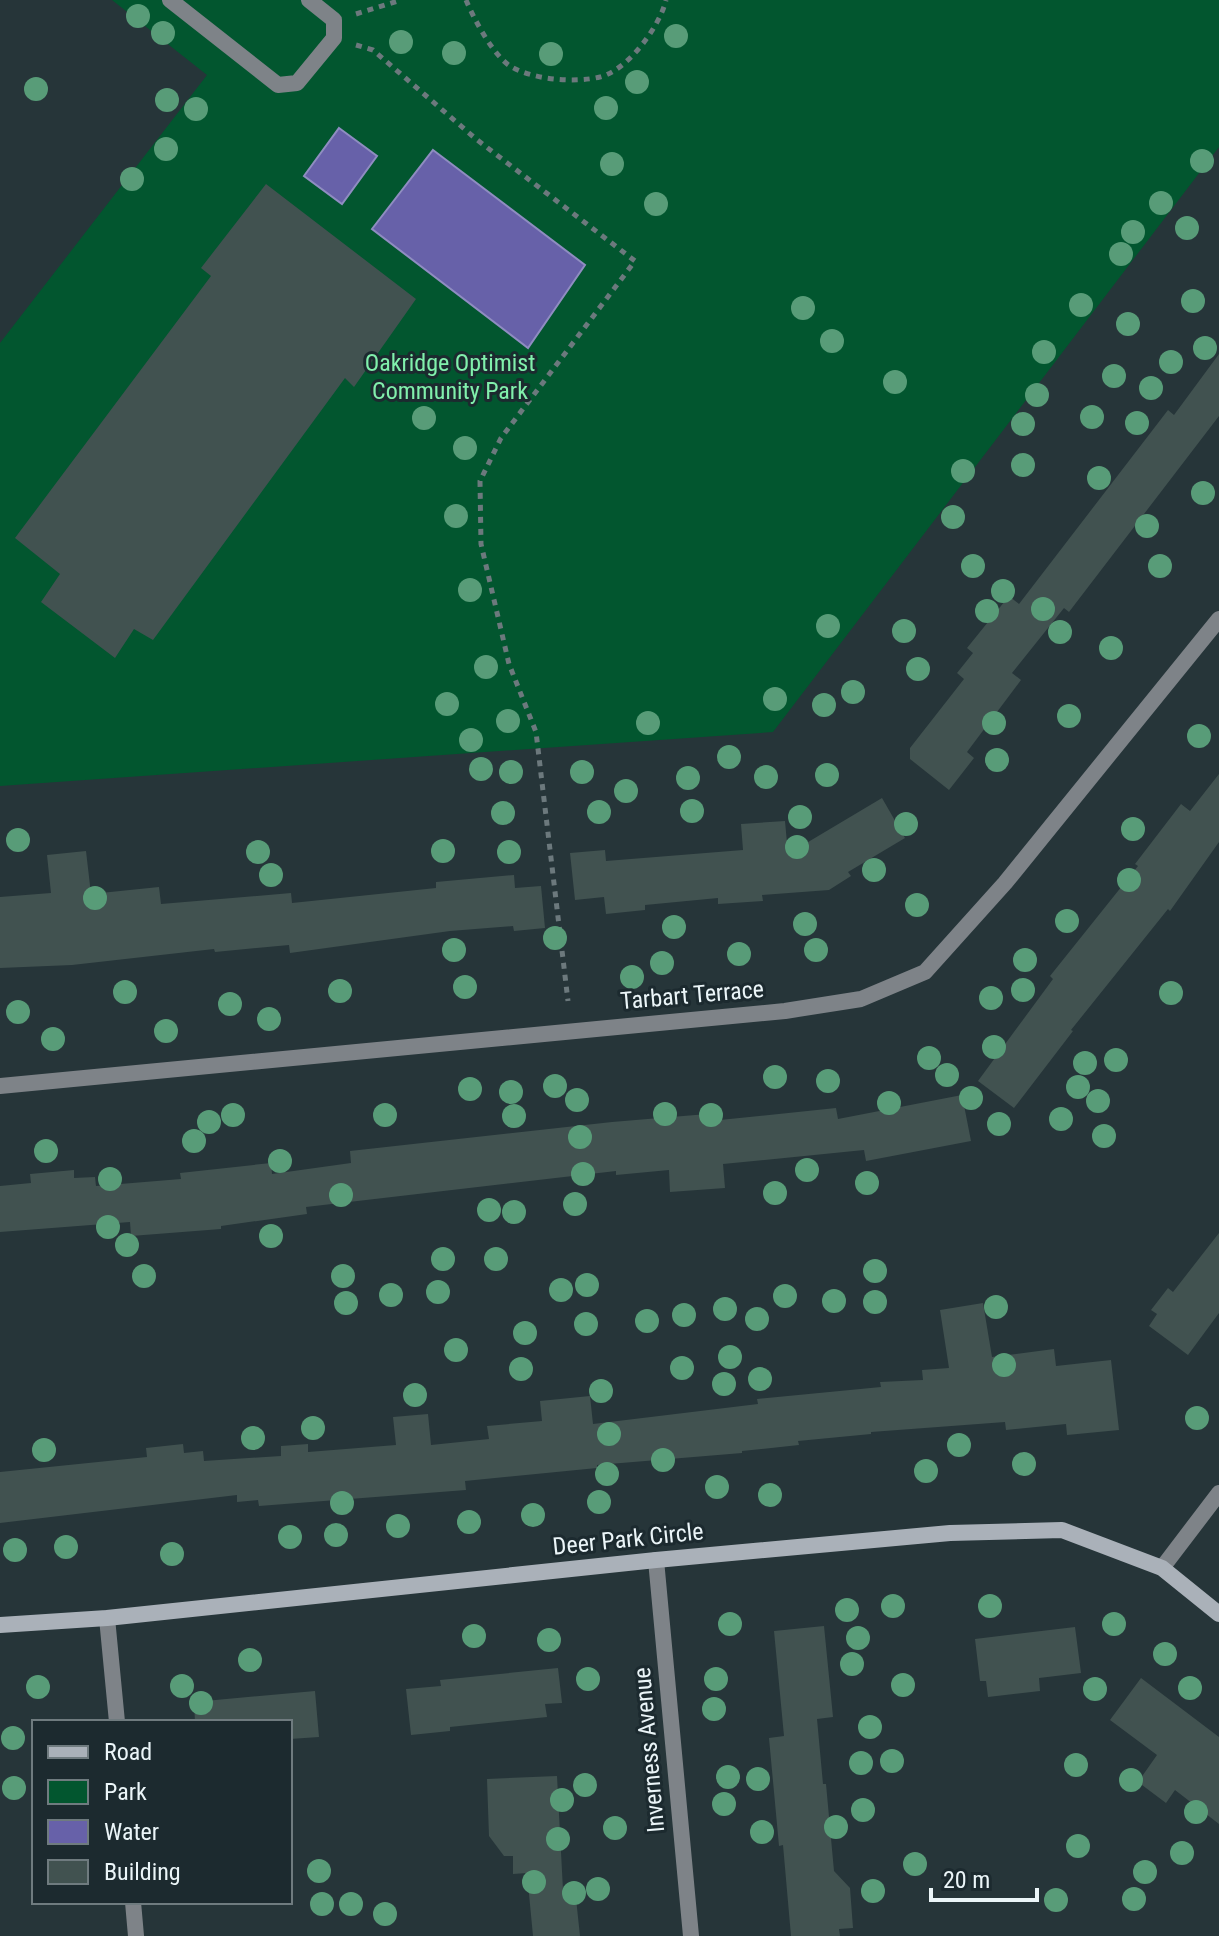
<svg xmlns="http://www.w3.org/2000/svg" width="1219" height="1936" font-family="'Roboto Condensed',sans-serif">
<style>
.green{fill:#02562f}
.water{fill:#6761a9;stroke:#8f8dc1;stroke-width:2}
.building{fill:#415250}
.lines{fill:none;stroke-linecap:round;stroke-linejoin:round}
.path{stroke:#6c797d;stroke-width:5;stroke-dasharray:6 6;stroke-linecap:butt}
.lane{stroke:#7e8388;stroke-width:16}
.street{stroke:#7e8388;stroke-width:16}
.secondary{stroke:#aab1b9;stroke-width:16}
.tree{fill:#589c78}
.labels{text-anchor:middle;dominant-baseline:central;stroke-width:6;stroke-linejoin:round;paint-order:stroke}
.park-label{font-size:24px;fill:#81f0ac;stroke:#1c2a2f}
.street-label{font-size:24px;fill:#ebf5f8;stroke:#1c2a2f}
</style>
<rect width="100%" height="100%" fill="#263539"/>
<path class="green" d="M112,0h1107v147l-446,585 -773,54v-443l207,-268z"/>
<path class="water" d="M339,128l38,28 -35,48 -38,-28z
M433,150l152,115 -57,83 -156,-119z"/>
<path class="building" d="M266,184l150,115 -62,88 -9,-9 -192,262 -19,-11 -19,29 -74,-56 19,-28 -45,-36 196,-262 -10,-8z
M1219,354v62l-150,196 -5,-4 -52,65 9,7 -54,72 7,6 -25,32 -39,-31v-11l54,-69 -7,-6 16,-20 -6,-5 42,-52 10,8 149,-194 6,5z
M1219,774v68l-49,69 -2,-2 -97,121 2,1 -59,77 -36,-27 75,-102 -3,-3 88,-110 -3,-2 46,-60 9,7z
M882,798l23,40 -57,34 3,4 -22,14 -67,5 1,6 -45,3v-6l-73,7v5l-39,4 -2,-17 -29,3 -5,-47 35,-3 1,11 137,-11 -2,-26 44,-3 3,33z
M86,851l5,43 68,-7 2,17 130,-11 1,10 144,-15v-6l78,-7 1,13 26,-2 4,42 -31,3 -1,-5 -63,5 -160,22 -1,-8 -74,7 -1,-3 -142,16 -72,3v-71l51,-4 -4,-38z
M962,1095l9,46 -105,20 -2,-11 -141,14 2,24 -55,4 -1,-22 -53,5v-4l-310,36 1,7 -86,12v3l-90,7 -1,-14 -130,10v-46l31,-3 -1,-9 44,-4v8l21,-1 1,9 85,-7 -1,-6 91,-10 1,11 79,-11 -1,-12 262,-29 107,-9 1,7 116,-12 2,11z
M1219,1233v80l-31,42 -39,-29 8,-12 -6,-4 17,-22 5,4z
M983,1303l9,54 62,-8 2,17 55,-6 8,70 -52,5 -1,-11 -60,6 -1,-8 -134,10v2l-73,7 1,4 -57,6v2l-145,12v3l-132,13 1,9 -207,16 -1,-6 -21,2v-7l-237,28v-51l147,-15 -1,-9 37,-4 1,9 19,-2 1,10 77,-5v-10l27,-2v8l88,-7 -3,-28 35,-3 3,31 58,-6 -2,-13 55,-5 -2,-20 50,-5 3,28 165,-20 -1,-5 124,-12 -1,-5 43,-2 -1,-10 27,-2 -9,-58z
M824,1626l9,91 -16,2 6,65h3l8,87 16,17 3,40 -14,1 1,7h-49l-8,-91 -4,1 -10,-108 15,-2 -10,-105z
M1075,1627l6,46 -42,5 1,13 -52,6 -2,-16h-6l-5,-42z
M558,1668l4,35 -17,1 2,13 -97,10v4l-39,4 -5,-46 35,-3 -1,-6z
M1141,1678l78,59v87l-44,-34 -9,13 -28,-21 19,-27 -47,-35z
M315,1691l4,46 -29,2v-17h-95l-1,-20z
M557,1776l6,114 12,-1 5,47h-47l-6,-63 -14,1v-18h-9l-15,-20 -2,-57z"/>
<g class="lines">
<path class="path" d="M466,0c8,19 27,55 44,66 23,14 65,17 90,11 28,-7 60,-51 66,-77
M356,14l45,-14
M356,45l17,5 103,89 159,122 -134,177 -21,43 1,63 28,120 27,68 32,269"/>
<path class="lane" d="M170,0l108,85 19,-2 37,-45v-18l-25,-20"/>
<path class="street" d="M0,1086l785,-75 76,-12 64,-27 80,-89 214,-264
M656,1560l35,376
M1162,1568l57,-75
M107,1618l10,104
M133,1902l3,34"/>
<path class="secondary" d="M0,1625l107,-7 549,-58 294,-27 112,-3 100,38 57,46"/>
</g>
<g class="tree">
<circle cx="138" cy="16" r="12"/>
<circle cx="163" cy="33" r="12"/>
<circle cx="676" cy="36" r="12"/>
<circle cx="401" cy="42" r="12"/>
<circle cx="454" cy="53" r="12"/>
<circle cx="551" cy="54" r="12"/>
<circle cx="637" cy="82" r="12"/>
<circle cx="36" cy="89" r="12"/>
<circle cx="167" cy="100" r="12"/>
<circle cx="606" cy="108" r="12"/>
<circle cx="196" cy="109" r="12"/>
<circle cx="166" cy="149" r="12"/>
<circle cx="1202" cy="161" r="12"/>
<circle cx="612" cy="164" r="12"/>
<circle cx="132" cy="179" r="12"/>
<circle cx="1161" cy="203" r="12"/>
<circle cx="656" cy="204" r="12"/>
<circle cx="1187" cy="228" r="12"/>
<circle cx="1133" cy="232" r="12"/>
<circle cx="1121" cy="254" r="12"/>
<circle cx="1193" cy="301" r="12"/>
<circle cx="1081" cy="305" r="12"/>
<circle cx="803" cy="308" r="12"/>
<circle cx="1128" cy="324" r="12"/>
<circle cx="832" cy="341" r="12"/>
<circle cx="1205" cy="348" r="12"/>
<circle cx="1044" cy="352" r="12"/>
<circle cx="1171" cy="362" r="12"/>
<circle cx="1114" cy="376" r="12"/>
<circle cx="895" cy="382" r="12"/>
<circle cx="1151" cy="388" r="12"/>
<circle cx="1037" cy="395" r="12"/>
<circle cx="1092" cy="417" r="12"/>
<circle cx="424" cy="418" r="12"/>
<circle cx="1137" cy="423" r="12"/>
<circle cx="1023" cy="424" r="12"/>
<circle cx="465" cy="448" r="12"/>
<circle cx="1023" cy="465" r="12"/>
<circle cx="963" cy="471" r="12"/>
<circle cx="1099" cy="478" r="12"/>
<circle cx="1203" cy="493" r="12"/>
<circle cx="456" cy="516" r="12"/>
<circle cx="953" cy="517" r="12"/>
<circle cx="1147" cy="526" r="12"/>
<circle cx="973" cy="566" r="12"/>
<circle cx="1160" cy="566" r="12"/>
<circle cx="470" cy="590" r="12"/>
<circle cx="1003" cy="591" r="12"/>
<circle cx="1043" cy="609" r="12"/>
<circle cx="987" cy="611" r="12"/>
<circle cx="828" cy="626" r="12"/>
<circle cx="904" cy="631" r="12"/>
<circle cx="1060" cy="632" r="12"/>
<circle cx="1111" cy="648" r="12"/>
<circle cx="486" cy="667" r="12"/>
<circle cx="918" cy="669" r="12"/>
<circle cx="853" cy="692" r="12"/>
<circle cx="775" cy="699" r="12"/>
<circle cx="447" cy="704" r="12"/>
<circle cx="824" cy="705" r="12"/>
<circle cx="1069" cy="716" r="12"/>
<circle cx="508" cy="721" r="12"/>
<circle cx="648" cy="723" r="12"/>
<circle cx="994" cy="723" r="12"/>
<circle cx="1199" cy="736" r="12"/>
<circle cx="471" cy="740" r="12"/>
<circle cx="729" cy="757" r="12"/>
<circle cx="997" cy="760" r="12"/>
<circle cx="481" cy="769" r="12"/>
<circle cx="511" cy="772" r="12"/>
<circle cx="582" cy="772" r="12"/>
<circle cx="827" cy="775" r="12"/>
<circle cx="766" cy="777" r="12"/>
<circle cx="688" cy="778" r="12"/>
<circle cx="626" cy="791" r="12"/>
<circle cx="692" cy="811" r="12"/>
<circle cx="599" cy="812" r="12"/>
<circle cx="503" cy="813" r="12"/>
<circle cx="800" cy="817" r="12"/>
<circle cx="906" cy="824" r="12"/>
<circle cx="1133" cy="829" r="12"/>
<circle cx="18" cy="840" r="12"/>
<circle cx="797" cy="847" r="12"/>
<circle cx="443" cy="851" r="12"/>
<circle cx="258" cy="852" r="12"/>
<circle cx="509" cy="852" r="12"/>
<circle cx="874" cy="870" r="12"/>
<circle cx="271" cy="875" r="12"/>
<circle cx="1129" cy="880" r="12"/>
<circle cx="95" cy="898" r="12"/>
<circle cx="917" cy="905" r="12"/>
<circle cx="1067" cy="921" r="12"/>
<circle cx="805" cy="924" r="12"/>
<circle cx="674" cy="927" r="12"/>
<circle cx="555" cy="938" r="12"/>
<circle cx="454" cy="950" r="12"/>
<circle cx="816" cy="950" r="12"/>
<circle cx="739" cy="954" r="12"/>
<circle cx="1025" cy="960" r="12"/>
<circle cx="662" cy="963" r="12"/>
<circle cx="632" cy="977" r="12"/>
<circle cx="465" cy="987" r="12"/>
<circle cx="1023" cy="990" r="12"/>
<circle cx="340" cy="991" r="12"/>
<circle cx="125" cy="992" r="12"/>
<circle cx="1171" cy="993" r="12"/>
<circle cx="991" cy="998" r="12"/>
<circle cx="230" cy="1004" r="12"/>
<circle cx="18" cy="1012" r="12"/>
<circle cx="269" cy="1019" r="12"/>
<circle cx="166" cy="1031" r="12"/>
<circle cx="53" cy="1039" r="12"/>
<circle cx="994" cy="1047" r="12"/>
<circle cx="929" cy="1058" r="12"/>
<circle cx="1116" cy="1060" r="12"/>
<circle cx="1085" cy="1063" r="12"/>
<circle cx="947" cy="1075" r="12"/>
<circle cx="775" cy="1077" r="12"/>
<circle cx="828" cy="1081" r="12"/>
<circle cx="555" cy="1086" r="12"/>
<circle cx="1078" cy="1087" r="12"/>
<circle cx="470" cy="1089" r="12"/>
<circle cx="511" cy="1092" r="12"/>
<circle cx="971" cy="1098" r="12"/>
<circle cx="577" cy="1100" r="12"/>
<circle cx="1098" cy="1101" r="12"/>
<circle cx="889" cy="1103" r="12"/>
<circle cx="665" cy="1114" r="12"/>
<circle cx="233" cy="1115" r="12"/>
<circle cx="385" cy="1115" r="12"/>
<circle cx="711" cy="1115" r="12"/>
<circle cx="514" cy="1116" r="12"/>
<circle cx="1061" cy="1119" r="12"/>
<circle cx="209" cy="1122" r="12"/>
<circle cx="999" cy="1124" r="12"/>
<circle cx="1104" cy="1136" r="12"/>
<circle cx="580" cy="1137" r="12"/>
<circle cx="194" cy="1141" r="12"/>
<circle cx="46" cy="1151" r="12"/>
<circle cx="280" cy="1161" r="12"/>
<circle cx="807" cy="1170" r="12"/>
<circle cx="583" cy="1174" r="12"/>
<circle cx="110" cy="1179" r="12"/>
<circle cx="867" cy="1183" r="12"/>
<circle cx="775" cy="1193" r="12"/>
<circle cx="341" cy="1195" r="12"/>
<circle cx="575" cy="1204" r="12"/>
<circle cx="489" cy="1210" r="12"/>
<circle cx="514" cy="1212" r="12"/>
<circle cx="108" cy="1227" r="12"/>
<circle cx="271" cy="1236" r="12"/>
<circle cx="127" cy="1245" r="12"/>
<circle cx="443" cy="1259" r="12"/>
<circle cx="496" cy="1259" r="12"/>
<circle cx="875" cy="1271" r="12"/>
<circle cx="144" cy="1276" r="12"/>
<circle cx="343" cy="1276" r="12"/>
<circle cx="587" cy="1285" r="12"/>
<circle cx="561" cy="1290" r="12"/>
<circle cx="438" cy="1292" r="12"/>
<circle cx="391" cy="1295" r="12"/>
<circle cx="785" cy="1296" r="12"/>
<circle cx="834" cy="1301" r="12"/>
<circle cx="875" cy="1302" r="12"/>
<circle cx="346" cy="1303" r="12"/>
<circle cx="996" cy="1307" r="12"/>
<circle cx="725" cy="1309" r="12"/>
<circle cx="684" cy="1315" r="12"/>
<circle cx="757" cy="1319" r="12"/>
<circle cx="647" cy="1321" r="12"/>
<circle cx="586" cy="1324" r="12"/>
<circle cx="525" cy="1333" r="12"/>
<circle cx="456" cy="1350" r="12"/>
<circle cx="730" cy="1357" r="12"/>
<circle cx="1004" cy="1365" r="12"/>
<circle cx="682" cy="1368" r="12"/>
<circle cx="521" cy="1369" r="12"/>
<circle cx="760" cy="1379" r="12"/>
<circle cx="724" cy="1384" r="12"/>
<circle cx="601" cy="1391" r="12"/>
<circle cx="415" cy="1395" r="12"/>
<circle cx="1197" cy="1418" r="12"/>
<circle cx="313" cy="1428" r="12"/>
<circle cx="609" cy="1434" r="12"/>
<circle cx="253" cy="1438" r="12"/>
<circle cx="959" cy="1445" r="12"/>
<circle cx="44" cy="1450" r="12"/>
<circle cx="663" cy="1460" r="12"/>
<circle cx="1024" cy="1464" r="12"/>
<circle cx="926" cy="1471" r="12"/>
<circle cx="607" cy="1474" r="12"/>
<circle cx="717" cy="1487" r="12"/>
<circle cx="770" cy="1495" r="12"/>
<circle cx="599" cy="1502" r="12"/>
<circle cx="342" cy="1503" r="12"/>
<circle cx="533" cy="1515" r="12"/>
<circle cx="469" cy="1522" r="12"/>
<circle cx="398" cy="1526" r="12"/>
<circle cx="336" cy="1535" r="12"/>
<circle cx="290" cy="1537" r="12"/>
<circle cx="66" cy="1547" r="12"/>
<circle cx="15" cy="1550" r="12"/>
<circle cx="172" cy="1554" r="12"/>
<circle cx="893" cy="1606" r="12"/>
<circle cx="990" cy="1606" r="12"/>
<circle cx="847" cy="1610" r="12"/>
<circle cx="730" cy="1624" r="12"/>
<circle cx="1114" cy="1624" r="12"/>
<circle cx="474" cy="1636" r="12"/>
<circle cx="858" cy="1638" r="12"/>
<circle cx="549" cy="1640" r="12"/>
<circle cx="1165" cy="1654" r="12"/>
<circle cx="250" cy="1660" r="12"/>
<circle cx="852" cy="1664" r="12"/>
<circle cx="588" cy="1679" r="12"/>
<circle cx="716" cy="1679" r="12"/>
<circle cx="903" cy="1685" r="12"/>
<circle cx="182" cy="1686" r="12"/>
<circle cx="38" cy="1687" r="12"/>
<circle cx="1190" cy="1688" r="12"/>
<circle cx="1095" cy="1689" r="12"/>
<circle cx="201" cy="1703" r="12"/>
<circle cx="714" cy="1709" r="12"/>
<circle cx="870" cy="1727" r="12"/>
<circle cx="13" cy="1738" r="12"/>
<circle cx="892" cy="1761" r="12"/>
<circle cx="861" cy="1763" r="12"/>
<circle cx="1076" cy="1765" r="12"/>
<circle cx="728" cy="1777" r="12"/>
<circle cx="758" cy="1779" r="12"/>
<circle cx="1131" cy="1780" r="12"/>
<circle cx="585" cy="1785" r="12"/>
<circle cx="14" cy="1788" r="12"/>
<circle cx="562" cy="1800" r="12"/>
<circle cx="724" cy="1804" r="12"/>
<circle cx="863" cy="1810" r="12"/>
<circle cx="1196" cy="1812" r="12"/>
<circle cx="836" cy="1827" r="12"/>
<circle cx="615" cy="1828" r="12"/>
<circle cx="762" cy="1832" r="12"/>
<circle cx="558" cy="1839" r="12"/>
<circle cx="1078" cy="1846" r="12"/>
<circle cx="1182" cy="1853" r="12"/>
<circle cx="915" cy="1864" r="12"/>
<circle cx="319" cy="1871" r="12"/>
<circle cx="1145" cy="1872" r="12"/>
<circle cx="534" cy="1882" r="12"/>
<circle cx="598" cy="1889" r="12"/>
<circle cx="873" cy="1891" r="12"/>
<circle cx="574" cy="1893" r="12"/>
<circle cx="1134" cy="1899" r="12"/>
<circle cx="1056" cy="1900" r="12"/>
<circle cx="322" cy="1904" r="12"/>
<circle cx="351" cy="1904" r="12"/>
<circle cx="385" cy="1914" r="12"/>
</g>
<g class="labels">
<g class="park-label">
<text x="450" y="363">Oakridge Optimist<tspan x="450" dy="28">Community Park</tspan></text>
</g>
<g class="street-label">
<text transform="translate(692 995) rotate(-5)">Tarbart Terrace</text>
<text transform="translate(628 1539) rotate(-6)">Deer Park Circle</text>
<text transform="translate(649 1750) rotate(-95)">Inverness Avenue</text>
</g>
</g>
<rect x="32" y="1720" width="260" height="184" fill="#1c2a2f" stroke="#6f7b7f" stroke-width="2"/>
<rect x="48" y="1746" width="40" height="12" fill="#aab1b9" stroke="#6f7b7f" stroke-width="2"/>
<text x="104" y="1760" font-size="24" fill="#ebf5f8">Road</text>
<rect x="48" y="1780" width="40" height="24" fill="#02562f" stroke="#6f7b7f" stroke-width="2"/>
<text x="104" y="1800" font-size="24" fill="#ebf5f8">Park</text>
<rect x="48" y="1820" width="40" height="24" fill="#6761a9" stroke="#6f7b7f" stroke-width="2"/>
<text x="104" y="1840" font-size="24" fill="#ebf5f8">Water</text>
<rect x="48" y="1860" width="40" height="24" fill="#415250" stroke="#6f7b7f" stroke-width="2"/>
<text x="104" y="1880" font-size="24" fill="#ebf5f8">Building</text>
<path d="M931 1888v12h106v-12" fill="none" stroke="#ebf5f8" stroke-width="4"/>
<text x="943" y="1888" font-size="24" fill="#ebf5f8" stroke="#1c2a2f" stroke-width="6" paint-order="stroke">20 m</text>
</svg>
